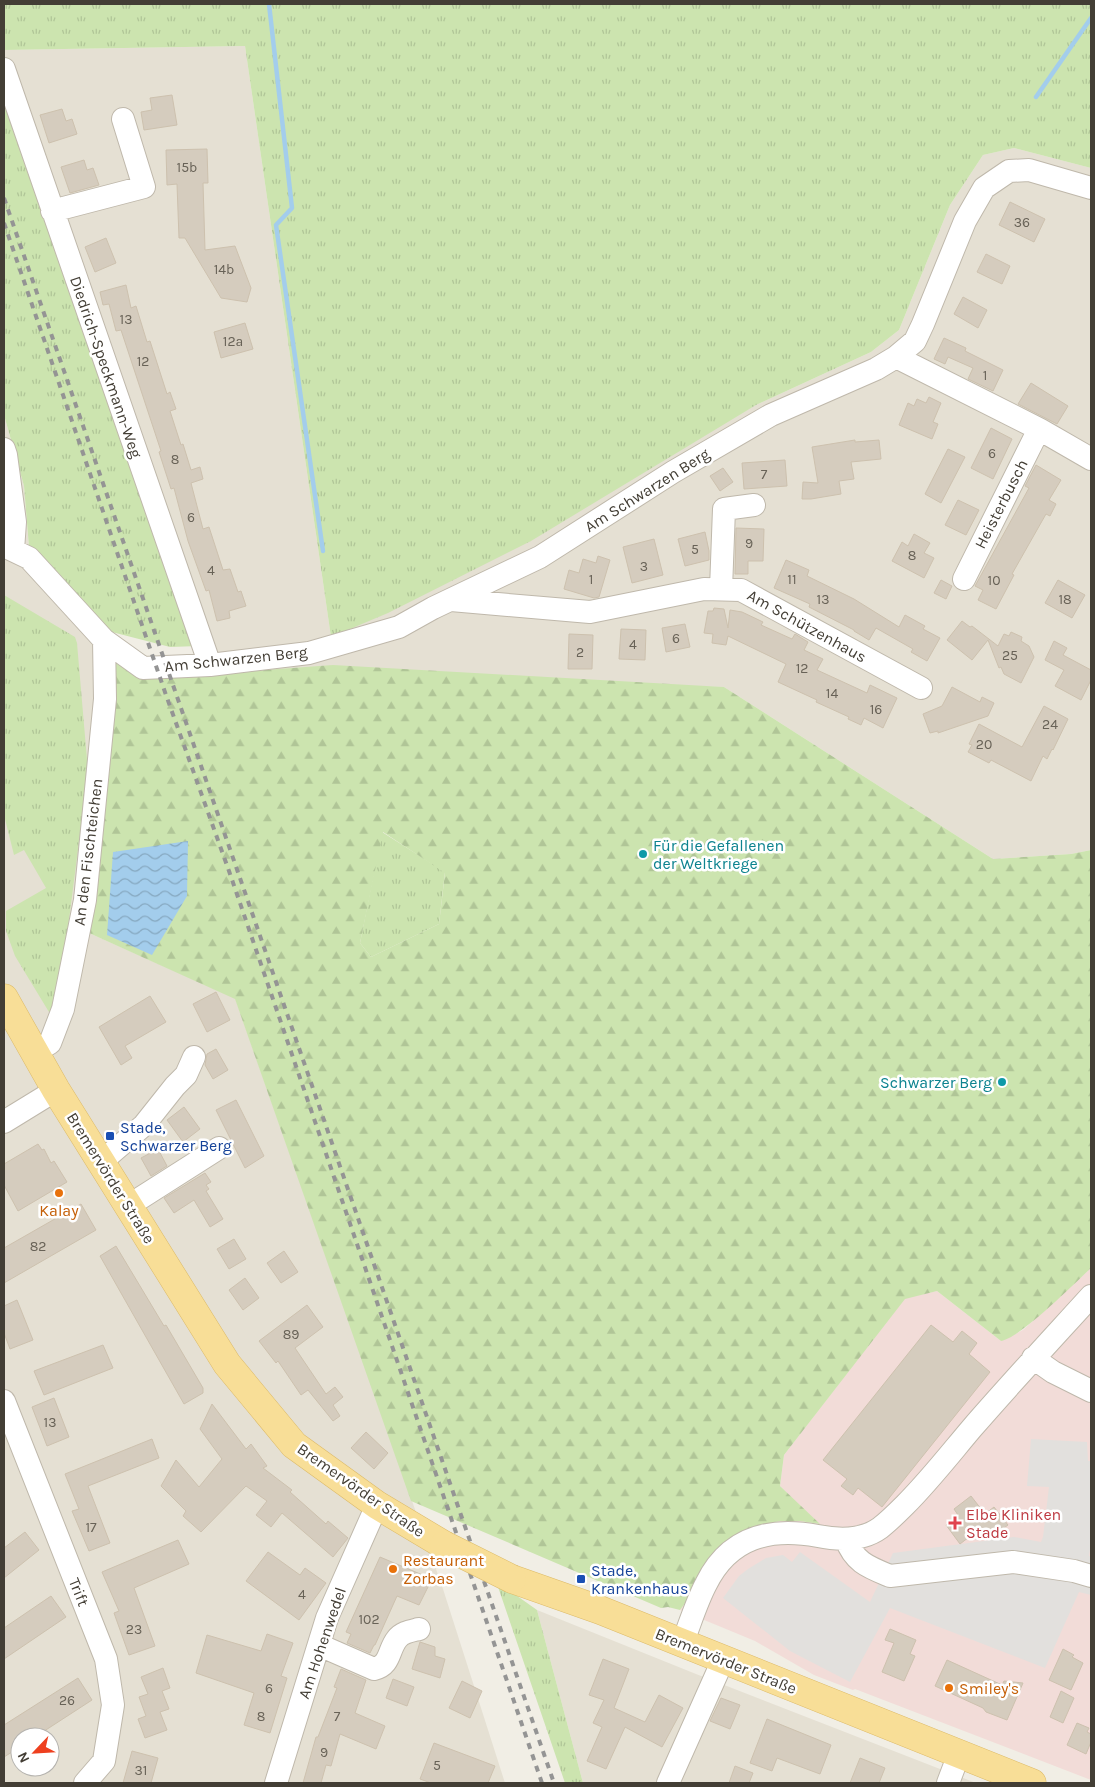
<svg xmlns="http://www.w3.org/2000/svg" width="1095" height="1787" font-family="Karla,sans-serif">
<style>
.residential{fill:#e5e0d3;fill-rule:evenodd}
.medical{fill:#f2dcd8}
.grass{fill:url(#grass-tufts)}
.forest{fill:url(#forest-firs);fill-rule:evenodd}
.parking{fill:#e2e0dd}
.water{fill:url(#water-waves)}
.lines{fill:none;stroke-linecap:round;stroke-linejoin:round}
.stream{stroke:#a3cdec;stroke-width:4.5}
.building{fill:#d5ccbe;stroke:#cdc1ae}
.minor-casing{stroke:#bfb8ab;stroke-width:24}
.major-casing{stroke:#dcba68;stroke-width:29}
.minor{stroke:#fff;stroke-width:22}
.major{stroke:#f8de97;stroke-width:28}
.rail{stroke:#949494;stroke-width:4;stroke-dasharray:6 6;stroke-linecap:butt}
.major-bridge-casing{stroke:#dcba68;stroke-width:29;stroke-linecap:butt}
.major-bridge{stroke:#f8de97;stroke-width:28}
.culture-dot{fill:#0f9aa8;stroke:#fff;stroke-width:2}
.transit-dot{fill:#1a4fb4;stroke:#fff;stroke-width:2}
.food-dot{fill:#e8710a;stroke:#fff;stroke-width:2}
.health-dot{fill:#e0444e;stroke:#fff;stroke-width:2}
.labels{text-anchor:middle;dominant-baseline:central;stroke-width:5;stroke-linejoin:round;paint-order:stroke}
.number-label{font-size:14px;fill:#686257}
.street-label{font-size:16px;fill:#433e35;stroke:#fff}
.culture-label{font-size:16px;fill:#0d838f;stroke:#fff;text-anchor:start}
.transit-label{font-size:16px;fill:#164399;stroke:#fff;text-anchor:start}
.food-label{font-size:16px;fill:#c56008;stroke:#fff;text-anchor:start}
.health-label{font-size:16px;fill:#be3a42;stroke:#fff;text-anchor:start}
</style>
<defs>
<pattern id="grass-tufts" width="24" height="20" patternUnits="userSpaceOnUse" patternTransform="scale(1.25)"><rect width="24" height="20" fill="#cce4af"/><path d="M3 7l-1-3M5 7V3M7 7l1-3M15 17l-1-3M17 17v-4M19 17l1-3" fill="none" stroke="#b0c597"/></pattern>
<pattern id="forest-firs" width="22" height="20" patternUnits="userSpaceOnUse" patternTransform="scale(1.25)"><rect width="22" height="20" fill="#cce4af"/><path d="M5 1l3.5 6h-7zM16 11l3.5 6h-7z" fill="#b0c597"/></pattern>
<pattern id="water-waves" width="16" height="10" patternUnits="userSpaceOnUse" patternTransform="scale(1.25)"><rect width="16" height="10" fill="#a3cdec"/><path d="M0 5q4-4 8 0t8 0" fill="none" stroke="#86a8c0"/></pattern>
</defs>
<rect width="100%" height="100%" fill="#f1eee5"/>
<path class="residential" d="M245,46l86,591 425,-232 115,-53 28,-22 51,-125 33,-50 31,-7 77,20v682l-20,4 -78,5 -269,-172 -513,-13 -207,-593v-31z
M4,415l20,71 5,61 84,113 -24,273 146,65 208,591 62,194h-501zM20,1737h30v30h-30z
M537,1610l159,64 280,109h-393z"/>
<path class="medical" d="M1091,1268v512l-236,-91 -2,1 -39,-15 -59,-34 -75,-31 57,-75 24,-10 19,-4h20l19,3 -39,-38 4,-31 121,-157 32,-7 64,50 22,-11z"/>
<path class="grass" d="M4,4h1087v164l-77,-20 -31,7 -33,50 -51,125 -28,22 -115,53 -225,136 -143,72 -57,24 -86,-591 -241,4z
M4,81l195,565 -29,1 -66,-17 -75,-83 -5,-61 -20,-71z
M4,595l71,42 2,6 11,128 -31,243 -5,3 -37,-61 -9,-25v-20l40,-23 -22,-38 -10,5 -10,-40z
M382,832l63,40 -6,52 -68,33 -11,-14z
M496,1581l41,29 46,173h-18z"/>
<path class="forest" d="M113,660l26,19 194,-14 391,22 269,172 78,-5 20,-4v418c-16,15 -72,71 -90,73l-64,-50 -32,8 -121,156 -4,31 40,38 -20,-3h-20l-19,4 -24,10 -57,75 -12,-3 -7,1 -250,-107 -176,-502 -146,-66zM383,832l62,41 -6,51 -68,33 -11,-14z"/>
<path class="parking" d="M1031,1439l56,3 1,19h3v83l-2,12h2v39l-12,-3 -34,76 -155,-60 -40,74 -60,-31 -67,-53 16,-22 9,-7 18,-11 17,-3 9,7 8,-10 70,50 23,-49 121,-16 27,5 2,-5 6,-50 -22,-1z"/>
<path class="water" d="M188,841l-1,55 -35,59 -45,-20 6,-83z"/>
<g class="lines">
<path class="stream" d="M269,4l23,204 -16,17 47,326
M1036,97l55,-79"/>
</g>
<path class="building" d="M172,95l5,30 -33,5 -3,-18 11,-2 -2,-12z
M62,109l4,12 6,-2 5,15 -28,9 -9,-28z
M207,149l1,34h-5l2,67 30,-4 16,42 -4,14 -26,-4 -36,-60h-6l-2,-54 -10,1 -1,-35z
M84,160l3,10 6,-2 6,17 -29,8 -9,-26z
M1010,202l35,17 -11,23 -35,-17z
M106,238l10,25 -21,9 -10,-25z
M986,254l24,12 -8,18 -25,-12z
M126,285l5,23 5,-2 11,36 3,-1 17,53 3,-2 6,17 -6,2 11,34 2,-1 8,26 9,-3 3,12 -12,4 12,46 6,-2 14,43 7,-1 8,23 3,-1 5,15 -17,5 1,7 -13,3 -8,-31 -3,1 -18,-50 -14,-53 -3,1 -12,-37 2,-1 -40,-121 -5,1 -7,-27 -6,1 -3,-13z
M963,297l24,13 -9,18 -24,-14z
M245,323l8,26 -32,9 -7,-26z
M944,338l22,10 -1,3 38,19 -10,21 -25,-12 5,-11 -25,-11 -3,7 -11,-5z
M1031,383l37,23 -11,18 -39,-20z
M929,397l12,6 -8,19 5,2 -6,15 -33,-14 9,-22 6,3 3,-7 9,4z
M991,428l21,11 -19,40 -22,-11z
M855,440v2l24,-2 2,19 -30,3 3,17 -15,2 2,13 -30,5h-9l1,-17 15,1 -6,-36z
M948,449l17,8 -24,46 -16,-9z
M785,460l2,26 -43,3 -2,-26z
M1036,465l25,15 -12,20 7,4 -6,12 -4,-2 -34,60 2,1 -18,34 -18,-9 5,-10 -8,-4 54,-98 -4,-2z
M723,468l10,14 -13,9 -10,-15z
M958,500l21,10 -13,25 -21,-10z
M736,528l28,1 -1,32h-15v13h-13z
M705,532l4,19v9l-24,6 -7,-27z
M914,534l16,9 -6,10 10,5 -10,20 -32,-17 10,-19 6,4z
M654,539l9,36 -31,8 -9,-36z
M598,556l12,4 -11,37 -5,1 -30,-9 5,-19 10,3 4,-14 13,4z
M786,560l23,10 -2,6 47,23 45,28 6,-12 20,11 -2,3 17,9 -13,23 -16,-9 2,-3 -37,-21 -7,12 -15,-9v-1l-45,-23 1,-3 -36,-16z
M941,580l11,6 -6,13 -12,-6z
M1058,580l27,15 -13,23 -27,-15z
M714,608l10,1 4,19 2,-18 12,2 21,10 -2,3 31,14 3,-5 13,8 -4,8 19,9 -6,11 50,23 3,-8 27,13 -14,30 -19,-10 -3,7 -13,-6 1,-2 -33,-15 1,-2 -39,-18 8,-18 -58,-28 -2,9 -14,-2 1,-9 -9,-1 4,-22h5z
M962,621l8,6 2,-1 26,20 6,-12 5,2 2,-4 11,5 -1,4 8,5 5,11 -13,26 -17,-9 -3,-7 -2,1 -11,-28 -16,20 -25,-20z
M685,624l5,23 -24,5 -4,-24z
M621,629l25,1 -1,30 -26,-1z
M569,634l24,1 -1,34h-24z
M1054,641l13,7 -4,7 28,15v10l-10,20 -26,-14 9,-16 -19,-10z
M952,687l28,15 2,-5 12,6 -6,13 -50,17v-2l-8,2 -7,-19 19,-8z
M1044,706l24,13 -15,31 -1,-1 -5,10 -4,-3 -12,25 -40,-21 -2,3 -21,-11 4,-7 -3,-1 10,-20 43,23z
M216,992l14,28 -23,12 -14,-28z
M150,996l16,26 -41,24 7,12 -11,7 -22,-38z
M216,1049l12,21 -15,9 -8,-14 2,-11z
M236,1100l28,56 -19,12 -29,-58z
M184,1107l16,22 -17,13 -16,-22z
M38,1144l4,6 2,-1 7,14 3,-2 13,21 -49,29 -14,-26v-21z
M158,1149l9,17 -16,10 -10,-18z
M205,1173l6,9 -5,3 3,4 -3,2 17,28 -13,8 -16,-27 -20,13 -10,-15z
M81,1204l15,26 -92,53v-35z
M234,1239l12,20 -17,10 -12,-20z
M116,1246l48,80 2,-1 37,63v5l-19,11 -84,-148z
M284,1251l14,21 -17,11 -14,-20z
M245,1278l14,20 -16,12 -14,-20z
M17,1300l16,40 -23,9 -6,-16v-27z
M307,1305l16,22 -28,21 31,46 9,-7 8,10 -10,8 7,11 -7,5 -25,-31 -7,5 -23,-34 -2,2 -17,-22z
M931,1325l22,17 9,-11 15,12 -8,11 21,18 -108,135 -24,-19 -5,7 -12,-9 6,-7 -24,-19z
M103,1345l10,23 -69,27 -10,-24z
M54,1398l15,39 -22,9 -15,-39z
M212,1404l34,45 5,-5 16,22 -4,2 29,22 -2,2 36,32 2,-3 20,17 -15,19 -51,-44 -11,14 -15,-12 11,-14 -21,-15 -45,46 -18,-16 3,-5 -25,-25 15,-26 23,27 23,-28 -22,-30z
M366,1432l22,21 -14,16 -23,-21z
M152,1439l7,19 -71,28 22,57 -21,8 -17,-40 7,-2 -14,-35z
M971,1496l14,18 9,-7 14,18 -18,13 -8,-11 -22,17 -14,-19 12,-10 -4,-6z
M25,1532l14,18 -35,28v-30z
M178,1540l11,24 -55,24 21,58 -26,9 -15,-42 5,-2 -17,-39z
M268,1552l32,23 5,-7 21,15 -27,37 -53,-39z
M380,1557l52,22 -13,26 -22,-9 -22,49h-1l-4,8 -23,-10 4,-9 -5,-2z
M51,1596l15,21 -62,42v-31z
M890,1629l26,11 -6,14 5,2 -11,25 -22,-9 12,-29 -9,-3z
M267,1634l26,9 -12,33 6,2 -17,55 -26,-8 10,-32 -58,-20 11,-38 54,16z
M420,1642l15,5v9l10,3 -5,19 -28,-9z
M1063,1649l11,6 -2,2 11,6 -12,27 -22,-10z
M603,1659l26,10 -15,39 31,14 14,-27 24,13 -21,39 -37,-20 -19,42 -19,-8 15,-34 -9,-4 11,-23 -15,-5z
M947,1660l55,25 2,-4 19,2 -16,37 -21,-8 -3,-4 -48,-22z
M163,1668l7,20 -8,3 7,18 -9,3 7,18 -22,8 -7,-19 8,-3 -7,-19 9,-3 -7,-17z
M341,1669l25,11 -11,33 30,13 -9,23 -36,-15 -9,32 -5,-1 -5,18h-18l13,-46h2l19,-49 -3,-1z
M78,1678l14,22 -57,37h-15v10l-16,10v-32z
M393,1679l21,8 -7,19 -21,-8z
M462,1681l20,10 -12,27 -21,-10z
M1061,1691l13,7 -11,25 -13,-6z
M721,1698l19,7 -10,24 -20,-8z
M767,1719l64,26 -11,29 -43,-16 -5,13 -22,-8z
M1077,1723l12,5 -2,4 4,2v8l-5,12 -19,-9z
M434,1743l61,23 -7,17h-57l-11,-4z
M132,1751l26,7 -7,25h-28z
M860,1758l25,10 -6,15h-29z
M735,1766l18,7 -4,10h-20z"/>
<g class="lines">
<defs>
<path id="minor" d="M4,69l206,596
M52,211l92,-24 -21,-68
M896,357l143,72 52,30
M4,449l2,6 9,67 -2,28
M4,546l25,12 75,82 39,28 67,-3 99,-12 90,-26 34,-19 107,-51 133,-85 98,-57 105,-46 20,-12 19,-16 8,-17 42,-103 19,-33 25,-17 20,-1 62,18
M964,579l75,-150
M721,589l3,-80 30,-4
M451,600l139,12 114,-23 37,1 180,98
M35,1052l15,-9 13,-34 22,-109 20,-201 -1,-59
M4,1122l52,-32
M101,1162l43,-37 31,-39 11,-11 8,-18
M128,1206l91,-58
M1033,1358l20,14 38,19
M4,1401l102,258 7,46 -9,56 -19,22
M846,1539c8,23 22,28 44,37l123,-14 61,9 17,5
M682,1644c8,-20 14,-41 24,-60 23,-47 64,-57 112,-48 20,4 44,5 62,-8 9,-7 17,-15 25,-23 24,-24 45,-51 67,-77 39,-45 79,-88 119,-132
M319,1645l55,24c17,-4 14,-19 23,-30 5,-7 14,-8 22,-10
M276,1783l51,-165 50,-113
M668,1783l55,-123
M948,1783l11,-29"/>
<path id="major" d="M4,998l52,92 171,274 67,81 83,60 67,40
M512,1579l88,31 432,173"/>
</defs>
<use href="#minor" class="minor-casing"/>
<use href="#major" class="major-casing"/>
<use href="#minor" class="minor"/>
<use href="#major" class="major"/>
<path class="rail" d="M4,198l550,1585
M4,223l162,472 63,176 313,912"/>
<defs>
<path id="major-bridge" d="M444,1545l68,34"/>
</defs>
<use href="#major-bridge" class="major-bridge-casing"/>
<use href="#major-bridge" class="major-bridge"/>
</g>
<g class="culture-dot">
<circle cx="643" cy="854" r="5"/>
<circle cx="1002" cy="1082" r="5"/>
</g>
<g class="transit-dot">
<rect x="105" y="1131" width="10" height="10" rx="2.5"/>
<rect x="576" y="1574" width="10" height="10" rx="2.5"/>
</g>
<g class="food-dot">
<circle cx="59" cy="1193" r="5"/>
<circle cx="393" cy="1569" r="5"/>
<circle cx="949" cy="1688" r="5"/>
</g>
<path class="health-dot" d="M952.5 1515.5h5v5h5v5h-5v5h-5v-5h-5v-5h5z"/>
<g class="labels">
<g class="number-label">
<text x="187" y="167">15b</text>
<text x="1022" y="222">36</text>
<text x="224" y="269">14b</text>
<text x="126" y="319">13</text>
<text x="233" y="341">12a</text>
<text x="143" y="361">12</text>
<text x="985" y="375">1</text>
<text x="992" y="453">6</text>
<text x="175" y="459">8</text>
<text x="764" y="474">7</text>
<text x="191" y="517">6</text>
<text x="749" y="543">9</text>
<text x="695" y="549">5</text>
<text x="912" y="555">8</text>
<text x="644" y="566">3</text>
<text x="211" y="570">4</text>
<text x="591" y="579">1</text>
<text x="792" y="579">11</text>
<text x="994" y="580">10</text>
<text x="823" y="599">13</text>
<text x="1065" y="599">18</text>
<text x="676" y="638">6</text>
<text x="633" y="644">4</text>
<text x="580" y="652">2</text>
<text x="1010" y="655">25</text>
<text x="802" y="668">12</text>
<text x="832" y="693">14</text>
<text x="876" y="709">16</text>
<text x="1050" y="724">24</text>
<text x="984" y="744">20</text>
<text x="38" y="1246">82</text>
<text x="291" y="1334">89</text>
<text x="50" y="1422">13</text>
<text x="91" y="1527">17</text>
<text x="302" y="1594">4</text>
<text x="369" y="1619">102</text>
<text x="134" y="1629">23</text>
<text x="269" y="1688">6</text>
<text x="67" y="1700">26</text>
<text x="261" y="1716">8</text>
<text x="337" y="1716">7</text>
<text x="324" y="1752">9</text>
<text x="437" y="1765">5</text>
<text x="141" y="1770">31</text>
</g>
<g class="street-label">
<text transform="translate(106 367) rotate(71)">Diedrich-Speckmann-Weg</text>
<text transform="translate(647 490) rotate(-32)">Am Schwarzen Berg</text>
<text transform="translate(1001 504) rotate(-63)">Heisterbusch</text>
<text transform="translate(807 626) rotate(29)">Am Schützenhaus</text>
<text transform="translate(236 659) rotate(-6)">Am Schwarzen Berg</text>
<text transform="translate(88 852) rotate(-83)">An den Fischteichen</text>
<text transform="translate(111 1178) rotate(58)">Bremervörder Straße</text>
<text transform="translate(361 1490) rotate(35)">Bremervörder Straße</text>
<text transform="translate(79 1592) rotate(68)">Trift</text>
<text transform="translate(322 1643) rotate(-71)">Am Hohenwedel</text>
<text transform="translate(726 1661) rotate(22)">Bremervörder Straße</text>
</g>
<g class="culture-label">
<text x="653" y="845">Für die Gefallenen<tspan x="653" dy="18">der Weltkriege</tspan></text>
<text x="992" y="1082" text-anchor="end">Schwarzer Berg</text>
</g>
<g class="transit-label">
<text x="120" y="1127">Stade,<tspan x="120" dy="18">Schwarzer Berg</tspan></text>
<text x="591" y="1570">Stade,<tspan x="591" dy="18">Krankenhaus</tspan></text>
</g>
<g class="food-label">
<text x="59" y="1210" text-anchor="middle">Kalay</text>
<text x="403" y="1560">Restaurant<tspan x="403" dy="18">Zorbas</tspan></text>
<text x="959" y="1688">Smiley's</text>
</g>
<g class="health-label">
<text x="966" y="1514">Elbe Kliniken<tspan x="966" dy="18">Stade</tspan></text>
</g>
</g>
<rect width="1095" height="1787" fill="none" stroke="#433e35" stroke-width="10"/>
<g transform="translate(35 1752) rotate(245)"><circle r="24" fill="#ffffff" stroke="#b4b2ae"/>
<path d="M0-4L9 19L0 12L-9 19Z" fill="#ee401f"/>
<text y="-8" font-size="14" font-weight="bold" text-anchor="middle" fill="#433e35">N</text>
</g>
</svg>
